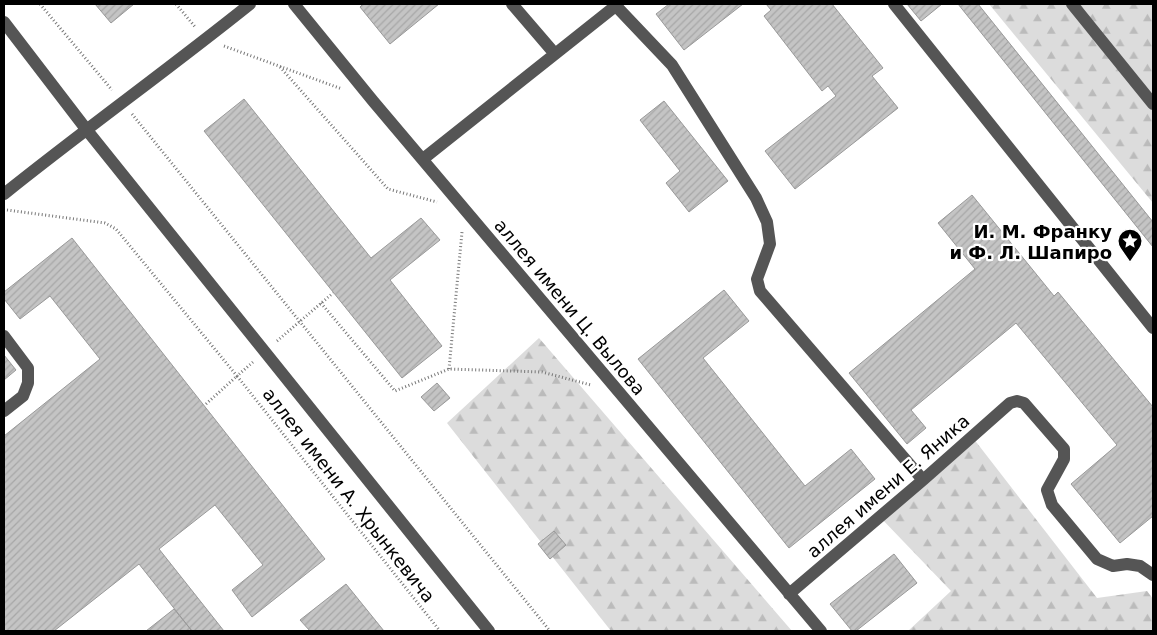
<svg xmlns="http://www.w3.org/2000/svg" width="1157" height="635" font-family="'DejaVu Sans',sans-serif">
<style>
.forest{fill:url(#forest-firs)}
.building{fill:url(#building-hatch);stroke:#999}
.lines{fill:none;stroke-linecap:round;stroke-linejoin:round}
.path{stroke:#777;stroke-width:3;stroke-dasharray:1 2.5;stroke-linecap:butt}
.minor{stroke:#555;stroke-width:12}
.labels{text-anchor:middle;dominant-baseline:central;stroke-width:4.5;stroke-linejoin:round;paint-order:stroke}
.poi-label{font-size:18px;font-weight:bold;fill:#000;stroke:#fff;text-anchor:end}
.street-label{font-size:18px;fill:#000;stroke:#fff}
</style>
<defs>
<pattern id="forest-firs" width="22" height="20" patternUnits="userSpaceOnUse" patternTransform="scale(1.25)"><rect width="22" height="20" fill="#dcdcdc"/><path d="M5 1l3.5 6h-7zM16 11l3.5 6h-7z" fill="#bbb"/></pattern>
<pattern id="building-hatch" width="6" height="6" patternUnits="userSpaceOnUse" patternTransform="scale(1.25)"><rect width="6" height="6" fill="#c4c4c4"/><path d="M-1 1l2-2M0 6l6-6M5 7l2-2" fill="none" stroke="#a7a7a7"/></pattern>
</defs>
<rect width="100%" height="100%" fill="#fff"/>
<path class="forest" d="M989,4h164v199z
M539,338l253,293h-181l-164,-208z
M970,434l127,164 50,-7 6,8v32h-245l43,-40 -72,-75z"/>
<path class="building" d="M95,4h39l-23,19z
M363,4h76l-49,40 -30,-37z
M669,4h74l-59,46 -28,-36z
M766,4h66l51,64 -11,8 26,32 -103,81 -30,-38 71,-55 -8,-10 -6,5 -58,-75 7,-6z
M907,4h35l-21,17z
M958,4h20l175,218v25z
M244,99l127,159 50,-40 19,22 -50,40 52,66 -40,32 -198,-247z
M664,101l64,80 -39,31 -23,-29 14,-12 -40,-51z
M972,195l82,101 4,-4 95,115v109l-33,27 -49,-59 46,-39 -101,-122 -105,87 15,18 -19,16 -58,-71 126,-104 -37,-46z
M72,238l253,321 -73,58 -20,-27 31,-25 -48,-60 -56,44 65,82h-32l-53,-67 -85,67h-50v-195l96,-77 -50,-63 -30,23 -16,-20v-7z
M724,290l25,31 -46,37 102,128 46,-37 24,30 -86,69 -151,-189z
M4,355l12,15 -12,10z
M437,383l13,15 -16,13 -13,-14z
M554,531l12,14 -16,14 -12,-15z
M894,554l23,29 -61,48h-4l-22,-27z
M346,584l38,47h-74l-10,-11z
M174,609l18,22h-46z"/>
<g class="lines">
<path class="path" d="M40,4l72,86
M176,4l20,24
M224,46l118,43
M280,67l108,122 49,13
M132,114l418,517
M7,210l98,13 11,6 121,147 16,-14
M321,303l74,88 54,-22 93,3 49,13
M277,341l56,-48
M449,369l13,-137
M206,404l31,-28 203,255"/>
<path class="minor" d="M294,4l79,97 448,530
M512,4l43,50
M894,4l259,324
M1072,4l81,100
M616,6l56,59 84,133 11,24 3,22 -13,35 3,12 163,189
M4,22l82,107 403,502
M423,159l195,-155
M4,194c81,-65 165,-125 246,-190
M4,336l24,32v15l-5,13 -19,15
M789,594l134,-114 87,-77 7,-2 7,2 40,46v10l-17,31 5,15 45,54 16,7 14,-2 13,2 13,9"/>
</g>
<defs>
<symbol id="sight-pin" viewBox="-11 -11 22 30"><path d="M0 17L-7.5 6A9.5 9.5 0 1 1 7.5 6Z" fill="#000" stroke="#fff"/><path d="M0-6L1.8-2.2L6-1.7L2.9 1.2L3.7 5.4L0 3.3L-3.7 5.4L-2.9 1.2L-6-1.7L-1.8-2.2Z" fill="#fff"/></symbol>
</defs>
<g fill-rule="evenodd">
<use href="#sight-pin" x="1116" y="227" width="28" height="38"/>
</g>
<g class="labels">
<g class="poi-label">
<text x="1112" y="231">И. М. Франку<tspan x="1112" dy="21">и Ф. Л. Шапиро</tspan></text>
</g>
<g class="street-label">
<text transform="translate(570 307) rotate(50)">аллея имени Ц. Вылова</text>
<text transform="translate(888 486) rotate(-41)">аллея имени Е. Яника</text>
<text transform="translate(349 495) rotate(52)">аллея имени А. Хрынкевича</text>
</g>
</g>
<rect width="1157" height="635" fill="none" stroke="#000000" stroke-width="10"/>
</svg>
